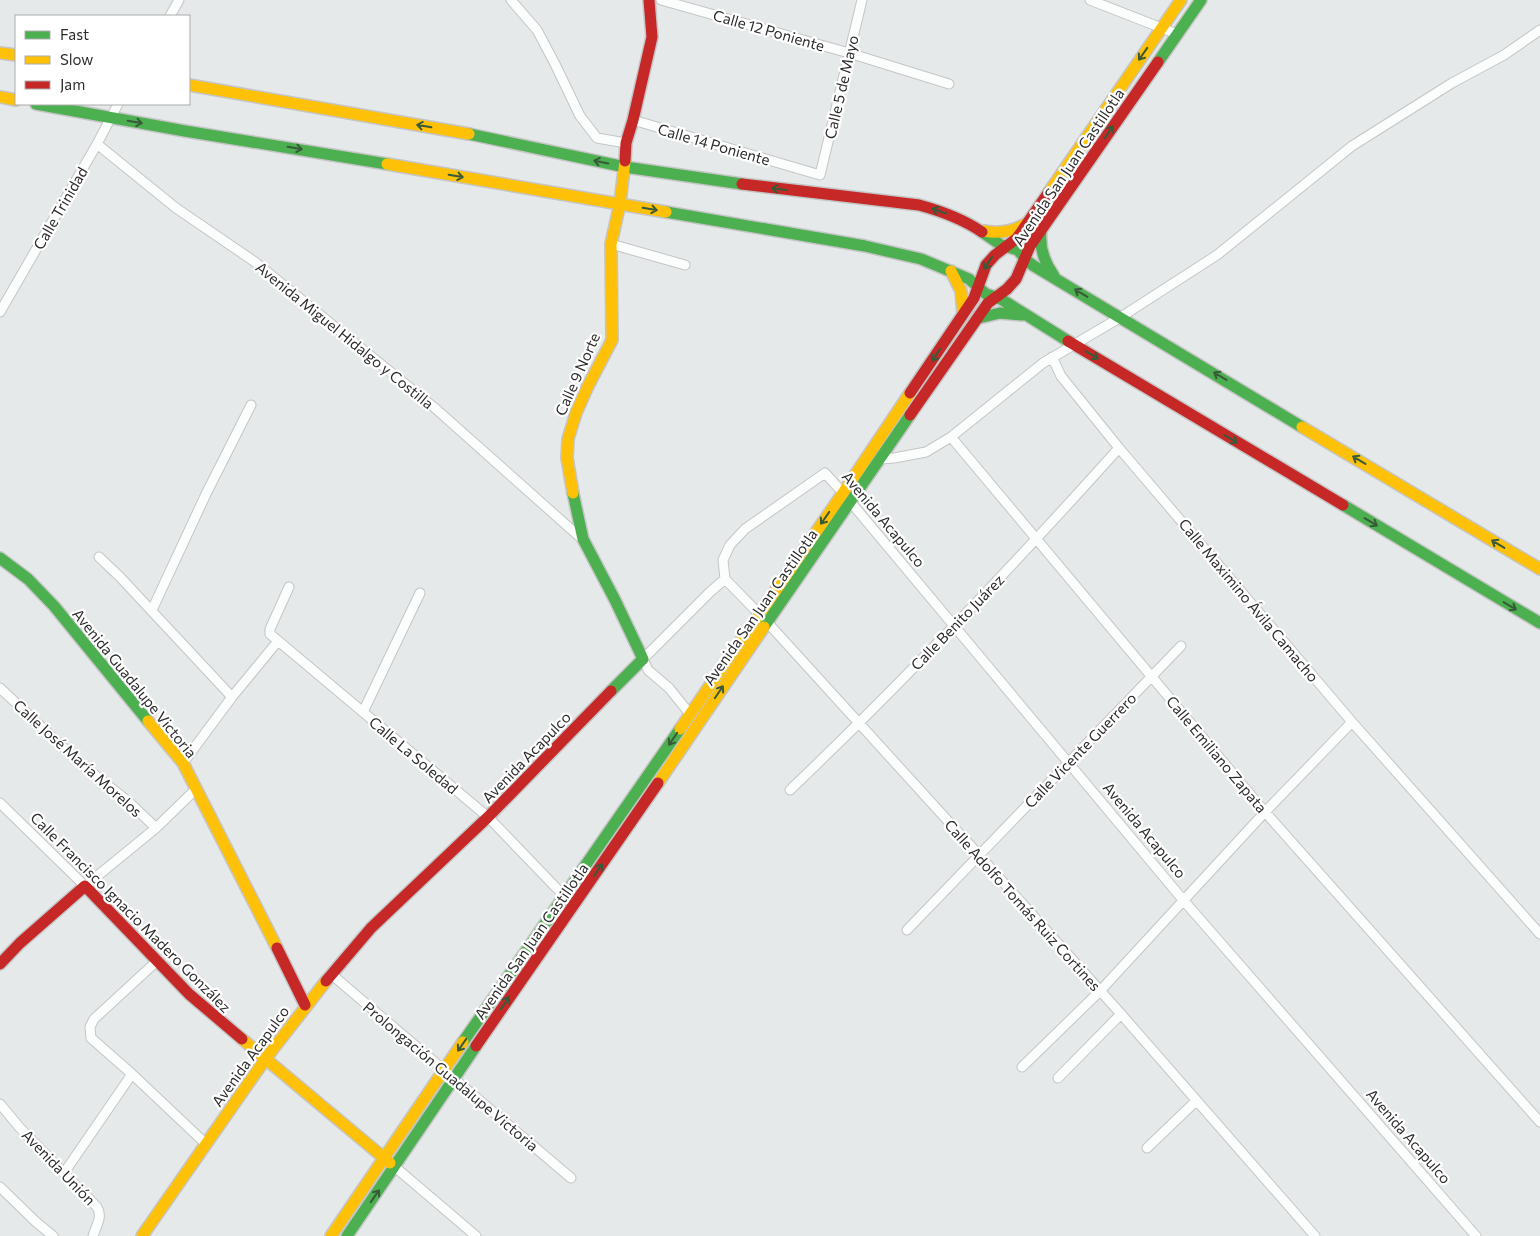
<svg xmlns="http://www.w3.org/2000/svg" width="1540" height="1236" font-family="Commissioner,sans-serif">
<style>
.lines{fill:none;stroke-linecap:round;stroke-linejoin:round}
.street-casing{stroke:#c5c5c5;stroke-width:11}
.fast-casing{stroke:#c5c5c5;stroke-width:14}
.slow-casing{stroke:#c5c5c5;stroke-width:14}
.jam-casing{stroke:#c5c5c5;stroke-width:14}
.street{stroke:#fbfcfc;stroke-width:9}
.fast{stroke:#4caf50;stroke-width:11}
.slow{stroke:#ffc107;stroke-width:11}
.jam{stroke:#c62828;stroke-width:11}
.oneway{stroke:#385a39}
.labels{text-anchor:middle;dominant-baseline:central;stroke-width:4.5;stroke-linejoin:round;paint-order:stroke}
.street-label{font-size:15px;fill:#2d2d2d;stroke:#fff}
</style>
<rect width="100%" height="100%" fill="#e5e9ea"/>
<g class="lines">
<defs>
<path id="street" d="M511,0l26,30 18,34 25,52 17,22 29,5
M661,0l188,53 100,31
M1090,0l87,34
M170,16l9,-16
M633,120l187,55 42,-175
M97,144l79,64 79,54 181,147 146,130
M611,244l74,21
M0,312l97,-168 21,-40
M1052,357l9,19 58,72 233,274 188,212
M951,437l314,375 275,310
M880,459l14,-1 32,-6 25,-15 92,-74 78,-46 96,-62 135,-109 100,-63 52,-28 36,-25
M99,557l21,20 112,120
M725,579l-2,-19 7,-15 15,-16 80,-56 18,20 341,408 292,335
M725,579l42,43 212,233 142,159 194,222
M289,587l-19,42v5l218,183 77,80
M152,610l54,-116 45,-89
M0,688l81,76 48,38 27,26
M363,712l57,-119
M690,714l-21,-26 -21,-18 -5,-11 67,-67 15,-13
M183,763l49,-66 46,-56
M790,790c114,-109 223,-224 329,-342
M0,803l85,83 71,-58 39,-38
M907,930l274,-284
M157,961l-63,58 -4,8 1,11 41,36 74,70
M331,974l240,204
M1022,1067l78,-76 165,-179 87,-90
M1058,1078l63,-64
M0,1104l20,24 77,79c6,10 -1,19 -4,29
M1147,1148l49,-47
M395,1167l81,69
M64,1173l68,-99
M0,1187l36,35 17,14"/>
<path id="fast" d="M1158,62l43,-62
M36,104l149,27 202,33
M469,134l156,33 117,17
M666,212l199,34 56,13 48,20 17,15 15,5 67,42
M1041,230c-2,18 3,32 13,46
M982,232l19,13 17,5 9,11 7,5 268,161
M979,318l21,-5 22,2
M573,493l10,46 32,61 28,59 -32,32
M1343,505l197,118
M0,558l28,21 26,27 94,115
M764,627l146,-212
M463,1042l217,-313
M347,1236l129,-190"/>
<path id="slow" d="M0,53l16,2
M189,85l280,49
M0,97l16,3
M387,164l279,48
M1049,192l132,-192
M984,231c16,3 29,1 43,-8
M951,271l10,20 2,23
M1302,427l238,142
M573,493l-6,-35 1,-19 8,-26 12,-27 24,-46 -1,-96 9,-41 5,-42
M148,721l35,42 94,185
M680,729l163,-236 67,-100
M658,783l106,-156
M242,1039l148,124
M142,1236l124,-178 60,-77
M331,1236l132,-194"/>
<path id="jam" d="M625,161l1,-18 7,-23 19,-83 -3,-37
M742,184l177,21c22,6 44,14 63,27
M1068,341l275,164
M910,393l64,-95 12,-33 9,-10 22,-17 32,-46
M910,415l78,-112 19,-14 9,-10 14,-33 128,-184
M277,948l28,57
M0,964l20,-21 65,-57 104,108 53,45
M326,981l45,-53 117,-111 123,-126
M476,1046l182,-263"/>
</defs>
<use href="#street" class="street-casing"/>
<use href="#fast" class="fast-casing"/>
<use href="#slow" class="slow-casing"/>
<use href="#jam" class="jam-casing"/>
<use href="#street" class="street"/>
<use href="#fast" class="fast"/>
<use href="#slow" class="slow"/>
<use href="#jam" class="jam"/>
</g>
<defs><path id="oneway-shaft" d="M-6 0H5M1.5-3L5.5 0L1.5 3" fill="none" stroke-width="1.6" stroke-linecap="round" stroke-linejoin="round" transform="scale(1.25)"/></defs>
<g class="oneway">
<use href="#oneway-shaft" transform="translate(1143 54) rotate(125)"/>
<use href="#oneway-shaft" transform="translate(135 122) rotate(10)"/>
<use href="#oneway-shaft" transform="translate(424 126) rotate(-170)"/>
<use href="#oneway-shaft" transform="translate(1109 132) rotate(-55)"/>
<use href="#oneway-shaft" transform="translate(295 148) rotate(9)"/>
<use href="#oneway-shaft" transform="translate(601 162) rotate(-169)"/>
<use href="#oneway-shaft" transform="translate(456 176) rotate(10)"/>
<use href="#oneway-shaft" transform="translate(779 189) rotate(-173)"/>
<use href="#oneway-shaft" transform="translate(650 209) rotate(10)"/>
<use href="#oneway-shaft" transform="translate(939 211) rotate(-161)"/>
<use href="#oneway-shaft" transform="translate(988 263) rotate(124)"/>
<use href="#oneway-shaft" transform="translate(1081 293) rotate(-149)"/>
<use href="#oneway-shaft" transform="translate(936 355) rotate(124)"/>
<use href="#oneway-shaft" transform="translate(1092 355) rotate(31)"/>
<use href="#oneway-shaft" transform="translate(1220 376) rotate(-149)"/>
<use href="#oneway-shaft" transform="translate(1231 439) rotate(31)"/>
<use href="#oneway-shaft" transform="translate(1359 460) rotate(-149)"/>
<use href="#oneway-shaft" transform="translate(825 518) rotate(125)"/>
<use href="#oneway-shaft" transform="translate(1371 522) rotate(31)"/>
<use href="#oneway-shaft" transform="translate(1498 544) rotate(-149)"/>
<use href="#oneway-shaft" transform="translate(1510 606) rotate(31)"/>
<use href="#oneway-shaft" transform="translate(719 692) rotate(-56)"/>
<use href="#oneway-shaft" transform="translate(673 739) rotate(124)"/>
<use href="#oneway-shaft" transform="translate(598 870) rotate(-56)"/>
<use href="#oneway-shaft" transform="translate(505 1003) rotate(-56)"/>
<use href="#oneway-shaft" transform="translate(462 1045) rotate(125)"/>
<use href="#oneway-shaft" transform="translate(375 1196) rotate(-55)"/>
</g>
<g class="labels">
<g class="street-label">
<text transform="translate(769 30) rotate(16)">Calle 12 Poniente</text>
<text transform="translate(841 87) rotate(-77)">Calle 5 de Mayo</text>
<text transform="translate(714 144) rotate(16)">Calle 14 Poniente</text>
<text transform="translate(1068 167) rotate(-56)">Avenida San Juan Castillotla</text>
<text transform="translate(60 208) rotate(-60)">Calle Trinidad</text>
<text transform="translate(345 335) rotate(39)">Avenida Miguel Hidalgo y Costilla</text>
<text transform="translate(577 374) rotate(-66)">Calle 9 Norte</text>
<text transform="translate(884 519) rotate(50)">Avenida Acapulco</text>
<text transform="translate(1249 600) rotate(50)">Calle Maximino Ávila Camacho</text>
<text transform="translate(760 607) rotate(-55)">Avenida San Juan Castillotla</text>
<text transform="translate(957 622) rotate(-46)">Calle Benito Juárez</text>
<text transform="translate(135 683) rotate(51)">Avenida Guadalupe Victoria</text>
<text transform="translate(1080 750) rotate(-46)">Calle Vicente Guerrero</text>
<text transform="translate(1217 754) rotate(50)">Calle Emiliano Zapata</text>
<text transform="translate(414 755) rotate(40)">Calle La Soledad</text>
<text transform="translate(526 757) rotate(-46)">Avenida Acapulco</text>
<text transform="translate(78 758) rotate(42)">Calle José María Morelos</text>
<text transform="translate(1145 830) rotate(50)">Avenida Acapulco</text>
<text transform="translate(1023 905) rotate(48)">Calle Adolfo Tomás Ruiz Cortines</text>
<text transform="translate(131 912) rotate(45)">Calle Francisco Ignacio Madero González</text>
<text transform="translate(531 941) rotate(-55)">Avenida San Juan Castillotla</text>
<text transform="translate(250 1056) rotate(-54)">Avenida Acapulco</text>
<text transform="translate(451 1076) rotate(40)">Prolongación Guadalupe Victoria</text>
<text transform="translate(1409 1136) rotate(49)">Avenida Acapulco</text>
<text transform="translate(59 1167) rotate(46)">Avenida Unión</text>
</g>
</g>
<rect x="15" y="15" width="175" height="90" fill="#ffffff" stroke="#ababab"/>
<rect x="25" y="31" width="25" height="8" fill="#4caf50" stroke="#ababab"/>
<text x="60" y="40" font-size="15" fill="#2d2d2d">Fast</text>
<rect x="25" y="56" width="25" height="8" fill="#ffc107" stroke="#ababab"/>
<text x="60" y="65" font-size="15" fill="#2d2d2d">Slow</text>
<rect x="25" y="81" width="25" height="8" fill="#c62828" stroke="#ababab"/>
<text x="60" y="90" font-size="15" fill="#2d2d2d">Jam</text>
</svg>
